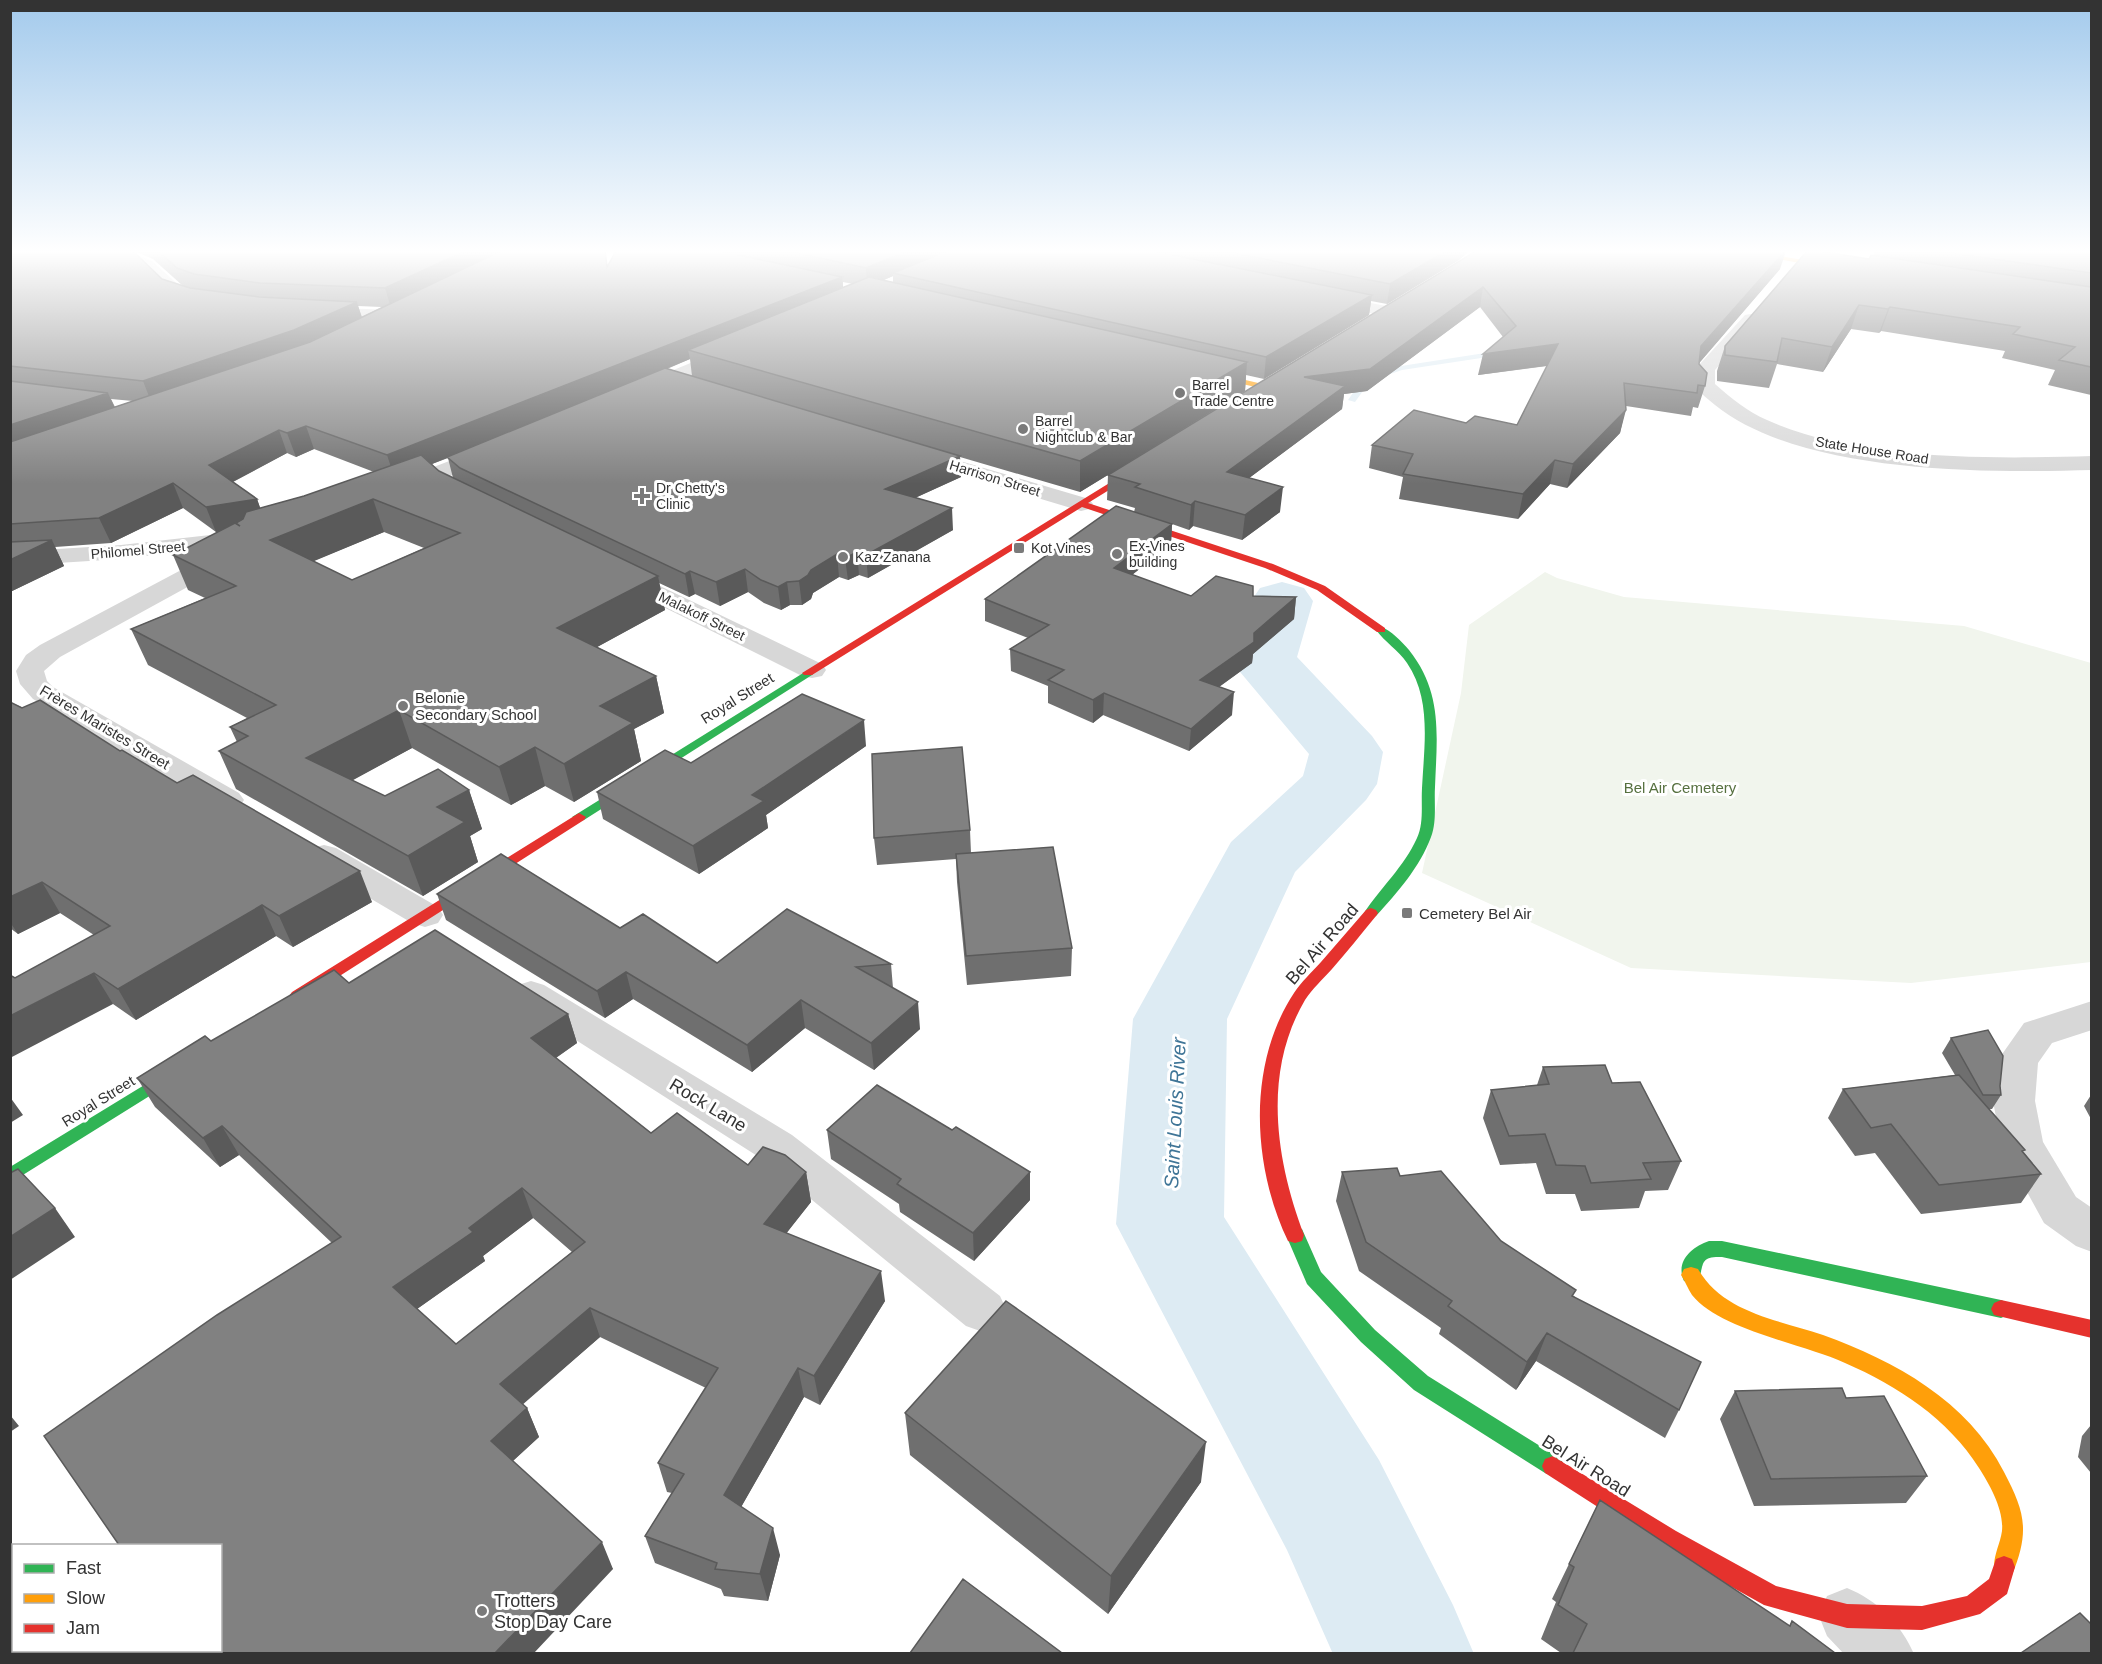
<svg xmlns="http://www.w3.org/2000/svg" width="2102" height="1664" font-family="Helvetica,sans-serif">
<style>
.green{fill:#f1f5ed}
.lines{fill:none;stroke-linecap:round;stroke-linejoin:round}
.stream{fill:#ddebf3;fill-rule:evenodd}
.river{fill:#ddebf3;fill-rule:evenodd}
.street{fill:#d7d7d7;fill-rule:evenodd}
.fast{fill:#30b455;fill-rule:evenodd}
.slow{fill:#ff9f0a;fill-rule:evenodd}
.jam{fill:#e5322d;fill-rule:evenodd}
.wall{fill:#6f6f6f;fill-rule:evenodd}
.shaded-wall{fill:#5a5a5a}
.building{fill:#818181;stroke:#5a5a5a;stroke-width:1.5;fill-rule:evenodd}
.poi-dot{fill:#7a7a7a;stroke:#fff;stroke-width:2}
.labels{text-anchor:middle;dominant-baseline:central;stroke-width:6;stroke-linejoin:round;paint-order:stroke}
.far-poi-label{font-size:14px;fill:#333;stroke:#fff;text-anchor:start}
.far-street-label{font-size:14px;fill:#333;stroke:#fff}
.poi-label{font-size:15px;fill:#333;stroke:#fff;text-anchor:start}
.street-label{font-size:15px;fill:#333;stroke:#fff}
.park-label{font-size:15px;fill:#56703f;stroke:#fff}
.near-street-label{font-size:18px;fill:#333;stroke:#fff}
.near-poi-label{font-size:18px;fill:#333;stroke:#fff;text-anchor:start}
.near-water-label{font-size:20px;font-style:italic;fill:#3f7597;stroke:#fff}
</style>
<rect width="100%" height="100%" fill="#fff"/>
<path class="green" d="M1545,572l12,6 67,19 340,29 127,37v299l-180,21 -280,-15 -209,-95 39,-180 8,-68z"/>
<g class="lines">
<path class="stream" d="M1498,351l4,2 -1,2 -99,15 -32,11 -15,21 -7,-2 16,-23 37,-11z"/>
<path class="river" d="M1282,582l22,6 9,13 -16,56 75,79 11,16 -6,32 -11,16 -71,72 -68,147 -3,198 155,243 74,145 21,49h-141l-46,-104 -171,-326 17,-205 98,-177 72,-66 6,-22 -79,-94 21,-59 9,-13z"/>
<path class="street" d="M107,251h21l24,10 31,28 24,9 2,4 -2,4c-30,7 -47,-27 -67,-39 -10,-6 -21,-9 -31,-13z
M1325,294l66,13 6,1 3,4 -3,4 -6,1 -72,-14 -2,-4z
M315,307l76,3 6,1 3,4 -3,4 -6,1 -82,-4 -3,-4 3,-4z
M1751,314l6,1 3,4 -45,51v14c16,14 33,28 52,36 89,41 228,39 325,36v14c-107,3 -291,4 -377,-65 -7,-6 -15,-12 -20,-19l2,-17 2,-4 46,-50z
M732,346l7,2 2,4 -2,4 -93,39h-14l-3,-4 3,-4z
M491,445l8,1 3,5 -3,5 -91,37 -8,2 -8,-2 -3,-5 3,-5z
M916,448l173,51 4,5 -4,5 -8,2 -173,-52 -3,-5 3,-5z
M237,532l9,2 3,5 -3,5 -125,15 -111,7v-14l111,-7z
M224,550l9,2 3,5 -3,5 -173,95 -16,14 3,10 6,6 186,106 5,7 -5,7 -11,3 -11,-3 -184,-108 -13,-15 -4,-13 10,-16 14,-10 175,-93z
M622,569l9,3 191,92 4,6 -4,6 -10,2 -10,-2 -189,-94 -4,-5 4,-5z
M324,845l12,3 102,59 5,8 -5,8 -13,4 -13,-4 -100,-59 -5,-8 5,-8z
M531,981l13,4 248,150 208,161 7,15 -7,15 -17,6 -17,-6 -204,-167 -244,-156 -6,-9 6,-9z
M2092,1001v29l-40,13 -14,20 -3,38 8,41 33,55 16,11v44l-16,-6 -32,-23 -43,-79 -8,-43 5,-41 26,-37z
M1847,1588c30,12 54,36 67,66h-70l-17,-18 -8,-20 8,-20z"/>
<path class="fast" d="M1381,627c10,3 21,15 28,23 34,43 28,85 26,137 -1,16 2,34 -4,50 -11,30 -34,56 -55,79l-5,2 -7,-5c17,-26 40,-46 53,-75 7,-15 4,-33 5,-50 2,-41 10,-89 -15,-125 -9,-13 -22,-21 -31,-33z
M808,670l4,1 2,2 -2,2 -228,145 -5,1 -7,-4z
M182,1062l6,2 2,4 -2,4 -178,111v-16z
M1295,1227l7,2 19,43 54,58 53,46 133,83 3,7 -3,7 -8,3 -8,-3 -131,-83 -53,-48 -54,-58 -21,-49 2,-6z
M1709,1241h13l279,59 7,3 3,6 -3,6 -7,3 -279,-61c-24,-1 -17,8 -24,24l-7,2 -7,-2c-9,-20 8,-34 25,-40z"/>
<path class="slow" d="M1733,251h16l60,10 9,-10h7l-14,14z
M1203,370l68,16 1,2 -4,2 -68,-16 -1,-2z
M1691,1267l7,2c25,44 81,51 125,66 72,26 145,66 181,137 21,40 26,59 8,103l-8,3 -8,-3c-6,-14 4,-29 6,-44 2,-21 -12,-46 -23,-63 -31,-49 -81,-82 -134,-105 -41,-19 -125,-33 -153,-68 -4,-6 -7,-14 -11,-20l3,-6z"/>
<path class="jam" d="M1145,461l3,1v4l-60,37 185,61 52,22 60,42v4h-8l-60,-42 -52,-22 -183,-61 -270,168h-8l-2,-2z
M579,813l7,4 -2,3 -282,180h-10l-3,-4 3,-4z
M1371,908l5,2 2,3 -2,3c-15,18 -29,36 -44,53 -9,10 -20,20 -27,31 -43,73 -29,161 -1,235l-2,6 -7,2 -7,-2c-36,-75 -41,-177 6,-248 7,-11 18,-21 27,-31 15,-17 30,-35 45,-52z
M2001,1300l91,20v18l-98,-23 -3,-6 3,-6z
M1553,1456l123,75 100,55 71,18 75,2 45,-10 22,-17 7,-20 8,-3 8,3 3,8 -8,27 -27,20 -58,16 -75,-2 -83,-23 -104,-58 -115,-74 -3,-7 3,-7z"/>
</g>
<path class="wall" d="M10,251l152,28 21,7 -30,-27 -19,-8h471l3,16 8,-16h853l-10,9 -72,44 -16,-3 -2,14 -105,64 -18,-4 -1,16 -165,101 -120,-35 1,20 -46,21 38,32 -85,48 -9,-3 -11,5 -9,-3 -26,16 -2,6 -9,6h-12l-9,5 -17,-7 -16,-11 -28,14 -25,-12 -6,3 -30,-14 6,27 -68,37 59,29 8,37 -30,16 7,32 -67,41 -29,-16 -34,19 -99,-57 -60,32 33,16 84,-6 13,39 -12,7 8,26 -55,34 -187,-107 -17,-38 18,-9 -7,-15 17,-9 -99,-53 -17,-36 74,-31 -17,-8 -15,-35 45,-23h-2l-33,-24 -72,35 -56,4 9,19 -54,26zM893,276v6l-9,-2zM843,282l10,2 -10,3zM358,306l24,1 -20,10zM690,359l2,17 -25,-7zM111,399l22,2 -18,6zM314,449l60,23 -70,24 -44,12 -3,-9 -24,-17 54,-29 9,4zM448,458l5,20 -14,-7 -7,-7zM384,532l40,16 -72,32 -39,-19z
M1476,251l304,18 -81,94 6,23 -7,22 -5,-1 -2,9 -65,-10 -6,27 -53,55 -17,-4 -32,35 -119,-20 4,-22 -34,-9 3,-23 94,-22 51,2 30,-59 -69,9 25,-38 -23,-30 -113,84 -23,3 -2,15 -93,69 31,34 -38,28 -49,-14 -4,4 -17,-6 -1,20 -39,31 59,21h62l43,1 -2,22 -41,35 -1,9 -33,24 13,28 -43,36 -86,-36 -10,8 -45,-20v-17l-37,-15 -1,-22 18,-11 -43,-17v-22l149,-87 1,-4 -28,-8 1,-25z
M1875,251h216v144l-43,-10 7,-15 -53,-12 3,-7 -124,-20 -2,2 -28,-4 -28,43 -46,-8 -8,24 -52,-7v-10l8,-25 144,-87 5,-4z
M10,702l110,49 252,151 -79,45 -17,-11 -140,84 -23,-16 -98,-26 79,-43 -34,-22 -42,21 -8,-6z
M866,746l-100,69 2,13 -69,46 -96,-55 -6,-27 94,-29z
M970,830l1,23 101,95 -1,28 -104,9 -10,-103 -1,-23 -79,6 -3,-27z
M437,894l183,34 97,35 174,1 2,24 27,41 -46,41 -69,-42 -53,44 -119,-73 -28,19 -159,-98z
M349,983l219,31 9,29 -21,15 95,75 97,32 58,7 5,30 -25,31 99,68 -65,104 -16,-8 -63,110 39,48 -12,46 -44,-5 -3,-7 -66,-26 -10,-27 27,-43 -5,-1 -9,-29 48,-75 -106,-51 -78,67 5,4 12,29 -26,24 100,108 -393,81 112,-407 -93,-88 -19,12 -65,-60 -18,-29 74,-37zM533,1218l39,34 -116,92 -39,-35 68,-48 -2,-5z
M1951,1038l49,48 1,9 -9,14h-3l52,65 -20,29 -100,11 -46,-61 -20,3 -27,-38 15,-29 112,-14 -13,-22z
M1543,1067l138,94 -13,29 -23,1 -6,17 -58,3 -6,-17h-29l-10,-31 -36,2 -17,-47 8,-28 46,-5z
M2091,1095v24l-7,-13z
M827,1130h125l78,42v28l-56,61 -74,-49 -1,-8 -68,-45z
M1342,1172l58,4 101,65 73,55 105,114 -14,28 -129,-77 -20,29 -77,-56 2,-6 -82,-57 -23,-70z
M1735,1391l111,7 81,78 -21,27 -152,3 -34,-87z
M905,1413l296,69 -93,132 -198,-159z
M2091,1425v48l-13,-16 4,-21z
M1600,1500l189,126 3,-5 43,32h-274l-20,-14 15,-37 -4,-3z"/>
<path class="shaded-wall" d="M465,251h49l-123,57 -6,-20z
M907,251h47l-61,22v3l-26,11 -1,-19z
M1446,251h23l-10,9 -72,44 3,-20z
M1785,251h1l-6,18 -85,99 6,-22z
M842,277l2,19 -156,54 2,9 -295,120 -8,-24z
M1483,287l-3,20 -113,84 -23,3 -2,15 -117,87 2,-24 77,-95z
M1372,295l-3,20 -105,64 2,-22z
M357,302l6,20 -211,82 -9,-23z
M1859,305l-8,24 -28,43 9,-25z
M1890,307l-9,24 -2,2 9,-24z
M1558,344l-5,21 -75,10 5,-21z
M1247,362l-2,29 -165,101v-31z
M108,393l10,22 -108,37v-27z
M1626,410l-6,23 -53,55 6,-24z
M306,426l8,23 -18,8 -9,-24z
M279,430l8,23 -68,36 -10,-24z
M960,456l1,21 -75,34 -1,-22z
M1555,460l-5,24 -32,35 5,-25z
M173,483l10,25 -72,35 -12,-25z
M1283,487l-3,25 -38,28 3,-25z
M257,499l9,25 -50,8 -10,-25z
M373,499l11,33 -101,42 -13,-34z
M1195,501l-2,25 -4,4 2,-25z
M952,508l1,22 -85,48 -2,-23z
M1172,524l-1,20 -57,45v-21z
M52,540l12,26 -54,26v-32z
M857,552l2,23 -11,5 -3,-22z
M837,554l2,23 -26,16 -2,6 -9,6 -3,-24 12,-11z
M745,569l3,23 -28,14 -4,-24z
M690,571l5,23 -6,3 -4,-23z
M658,576l7,34 -99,54 -9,-36z
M787,582l3,23 -9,5 -3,-23z
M1296,597l-2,22 -41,35 -1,9 -54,39 2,-22z
M656,676l8,37 -30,16 7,32 -67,41 -10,-38 36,-58z
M1234,692l-2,23 -43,36 2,-22z
M1104,693l-1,22 -10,8v-23z
M399,710l13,38 -90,49 -16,-39z
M864,720l2,26 -100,69 2,13 -69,46 -6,-28 59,-51z
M535,747l10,39 -34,19 -12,-38z
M469,790l13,39 -12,7 8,26 -55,34 -15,-40 29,-49z
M360,871l12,31 -79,45 -14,-31z
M42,882l18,31 -42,21 -8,-12v-25z
M262,905l14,31 -140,84 -18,-31z
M626,972l7,27 -28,19 -8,-27z
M94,973l19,31 -103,54v-42z
M801,1000l4,28 -53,44 -5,-27z
M918,1002l2,27 -46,41 -3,-27z
M568,1014l9,29 -36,25 -10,-30z
M10,1097l13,18 -13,8z
M222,1126l17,29 -19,12 -17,-29z
M806,1172l5,30 -40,51 -7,-29z
M1030,1172v28l-56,61 -1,-28z
M522,1188l11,30 -50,38 2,5 -78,55 -14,-29 76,-59z
M55,1208l20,29 -65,43v-43z
M881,1271l4,30 -65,104 -6,-29z
M590,1308l10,29 -87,76 -13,-29z
M1547,1333l-11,28 -20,29 11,-28z
M798,1368l6,29 -72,126 -8,-28z
M527,1408l12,29 -35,32 -13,-28z
M10,1415l9,11 -9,6z
M1206,1442l-5,40 -93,132 3,-38z
M773,1528l7,27 -12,46 -8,-27z
M602,1542l11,27 -79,84h-39z"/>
<path class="building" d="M10,251h123l29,28 28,9 69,9 98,5 -63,28 -151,51 -133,-15z
M158,251h307l-80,37 -125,-5 -66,-9 -17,-6z
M501,251h104l2,16 9,-16h104l122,26 -455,178 -81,-29 -19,7 -8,-3 -70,35 48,34 -51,8 -33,-24 -74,35 -89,6v-82l300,-100z
M788,251h119l-41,17z
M947,251h206l219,44 -106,62 -373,-84z
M1224,251h222l-56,33z
M1476,251h309l-84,95 -2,18 8,9 -2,13 -7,-1 -1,8 -73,-10 2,27 -53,54 -18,-4 -32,34 -120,-20 10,-20 -41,-9 42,-35 52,13 9,-7 42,9 41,-81 -75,10 33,-28 -33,-39 -113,82 -66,8 41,9 -118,86 56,15 -38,28 -50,-14 -4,4 -56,-18 5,-3 -32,-9z
M1807,251h11l51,8 2,-4 220,32v80l-32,-7 16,-13 -62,-13 7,-7 -130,-20 -2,2 -29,-4 -27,42 -50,-9 -5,24 -52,-7v-9z
M1937,251h154v22z
M869,277l378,85 -167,99 -392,-111z
M665,368l295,88 -75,33 67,19 -86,47 -9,-3 -12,6 -8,-4 -26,16 -3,5 -9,6 -12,1 -9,5 -17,-7 -16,-11 -29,13 -26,-11 -5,3 -225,-106 -13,-11z
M10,381l98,12 -98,32z
M421,455l18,16 219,105 -101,52 99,48 -56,30 33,17 -69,41 -29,-17 -36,20 -100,-57 -93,48 79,38 53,-27 31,21 -32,17 28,15 -57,34 -189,-105 29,-15 -18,-9 46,-22 -145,-76 105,-43 -63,-31 62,-32 5,3 -4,-3 7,-4 3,-7 58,-16zM373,499l87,34 -108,47 -82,-40z
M1116,506l56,18 -58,44 77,28 25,-20 37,10v10l43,1 -42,36v9l-54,38 34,12 -43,37 -87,-36 -11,7 -45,-20 16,-10 -54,-21 39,-24 -64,-26z
M52,540l-42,20v-18z
M802,694l62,26 -112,75 12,6 -71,45 -96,-54 68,-42 26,13z
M40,700l80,51 2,-1 55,33 16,-8 167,96 -81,45 -17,-11 -144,84 -24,-16 -84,43v-41l5,3 95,-52 -68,-44 -32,15v-195l12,6z
M962,747l8,83 -96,8 -2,-84z
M1053,847l19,101 -106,8 -10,-102z
M501,854l119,74 23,-14 74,49 70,-54 104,55 -35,3 62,35 -47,41 -70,-43 -54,45 -121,-73 -29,19 -160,-97z
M435,930l133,84 -37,24 120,95 26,-20 71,52 15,-18 22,8 21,17 -42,52 117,47 -67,105 -16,-8 -74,127 49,33 -13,46 -45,-5 2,-6 -72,-27 39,-62 -26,-11 60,-95 -128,-60 -90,76 27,24 -36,33 111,101 -107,111h-485v-7l4,-2v6h206v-105h-101l-75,-109 173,-121 124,-78 -119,-111 -19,12 -66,-60 68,-42 6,5 123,-71 15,13zM522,1188l63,54 -129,102 -63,-57 80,-55 -4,-4z
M1988,1030l15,26 -3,30 1,9h-18l-32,-57z
M1605,1065l7,18 28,-1 41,79 -38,2 8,16 -60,4 -6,-17 -29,-1 -11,-31 -36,2 -18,-46 58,-6 -6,-17z
M1959,1075l66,75 -3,1 19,23 -102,11 -48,-61 -20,4 -28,-39z
M877,1085l75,45 4,-3 74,45 -57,61 -76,-49 4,-5 -74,-49z
M1397,1168l3,8 41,-5 60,70 75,49 -4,6 129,66 -22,48 -132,-77 -20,29 -79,-56 4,-5 -86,-59 -24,-70z
M18,1169l37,39 -45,29v-64z
M1006,1301l200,141 -95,134 -206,-163z
M1842,1388l4,10 38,-2 43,80 -156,3 -36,-88z
M1600,1500l190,126 2,-5 43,32h-262l14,-29 -29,-19 16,-38 -5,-3z
M963,1579l99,74h-152z
M2080,1613l11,11v29h-70z"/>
<linearGradient id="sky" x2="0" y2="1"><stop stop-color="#a3caec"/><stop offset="0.52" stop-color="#fff"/><stop offset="1" stop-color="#fff" stop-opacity="0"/></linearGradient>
<rect width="2102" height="484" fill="url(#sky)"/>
<g class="poi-dot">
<circle cx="1180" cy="393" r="6"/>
<circle cx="1023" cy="429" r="6"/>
<path d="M639 487h6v6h6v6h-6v6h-6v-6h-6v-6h6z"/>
<rect x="1013" y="542" width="12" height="12" rx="3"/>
<circle cx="1117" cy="554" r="6"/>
<circle cx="843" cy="557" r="6"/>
<circle cx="403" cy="706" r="6"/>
<rect x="1401" y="907" width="12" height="12" rx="3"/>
<circle cx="482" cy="1611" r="6"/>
</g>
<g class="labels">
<g class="far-poi-label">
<text x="1192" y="385">Barrel<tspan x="1192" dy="16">Trade Centre</tspan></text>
<text x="1035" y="421">Barrel<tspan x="1035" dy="16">Nightclub &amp; Bar</tspan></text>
<text x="656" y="488">Dr Chetty's<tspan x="656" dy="16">Clinic</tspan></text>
<text x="1129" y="546">Ex-Vines<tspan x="1129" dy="16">building</tspan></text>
<text x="1031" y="548">Kot Vines</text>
<text x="855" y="557">Kaz Zanana</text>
</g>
<g class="far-street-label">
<text transform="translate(1872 450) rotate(9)">State House Road</text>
<text transform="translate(995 478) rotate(17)">Harrison Street</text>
<text transform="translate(138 550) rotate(-5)">Philomel Street</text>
<text transform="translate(702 616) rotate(26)">Malakoff Street</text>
</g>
<g class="poi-label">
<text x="415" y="697">Belonie<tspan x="415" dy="17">Secondary School</tspan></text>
<text x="1419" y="913">Cemetery Bel Air</text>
</g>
<g class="street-label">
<text transform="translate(737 698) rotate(-32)">Royal Street</text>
<text transform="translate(105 727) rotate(31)">Frères Maristes Street</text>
<text transform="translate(98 1101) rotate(-32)">Royal Street</text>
</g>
<g class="park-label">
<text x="1680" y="787">Bel Air Cemetery</text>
</g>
<g class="near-street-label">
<text transform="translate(1322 944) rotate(-49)">Bel Air Road</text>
<text transform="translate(708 1105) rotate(31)">Rock Lane</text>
<text transform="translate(1586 1466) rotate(32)">Bel Air Road</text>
</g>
<g class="near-poi-label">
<text x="494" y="1601">Trotters<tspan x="494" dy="21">Stop Day Care</tspan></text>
</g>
<g class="near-water-label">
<text transform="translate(1175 1113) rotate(-87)">Saint Louis River</text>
</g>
</g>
<rect width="2102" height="1664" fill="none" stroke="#333333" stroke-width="24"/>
<rect x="12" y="1544" width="210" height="108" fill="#ffffff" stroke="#adadad" stroke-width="1.5"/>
<rect x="24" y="1564" width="30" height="9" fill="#30b455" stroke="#adadad" stroke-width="1.5"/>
<text x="66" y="1574" font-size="18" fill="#333333">Fast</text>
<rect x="24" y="1594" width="30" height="9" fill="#ff9f0a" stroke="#adadad" stroke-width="1.5"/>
<text x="66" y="1604" font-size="18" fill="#333333">Slow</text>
<rect x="24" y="1624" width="30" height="9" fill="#e5322d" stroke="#adadad" stroke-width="1.5"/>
<text x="66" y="1634" font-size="18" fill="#333333">Jam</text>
</svg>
